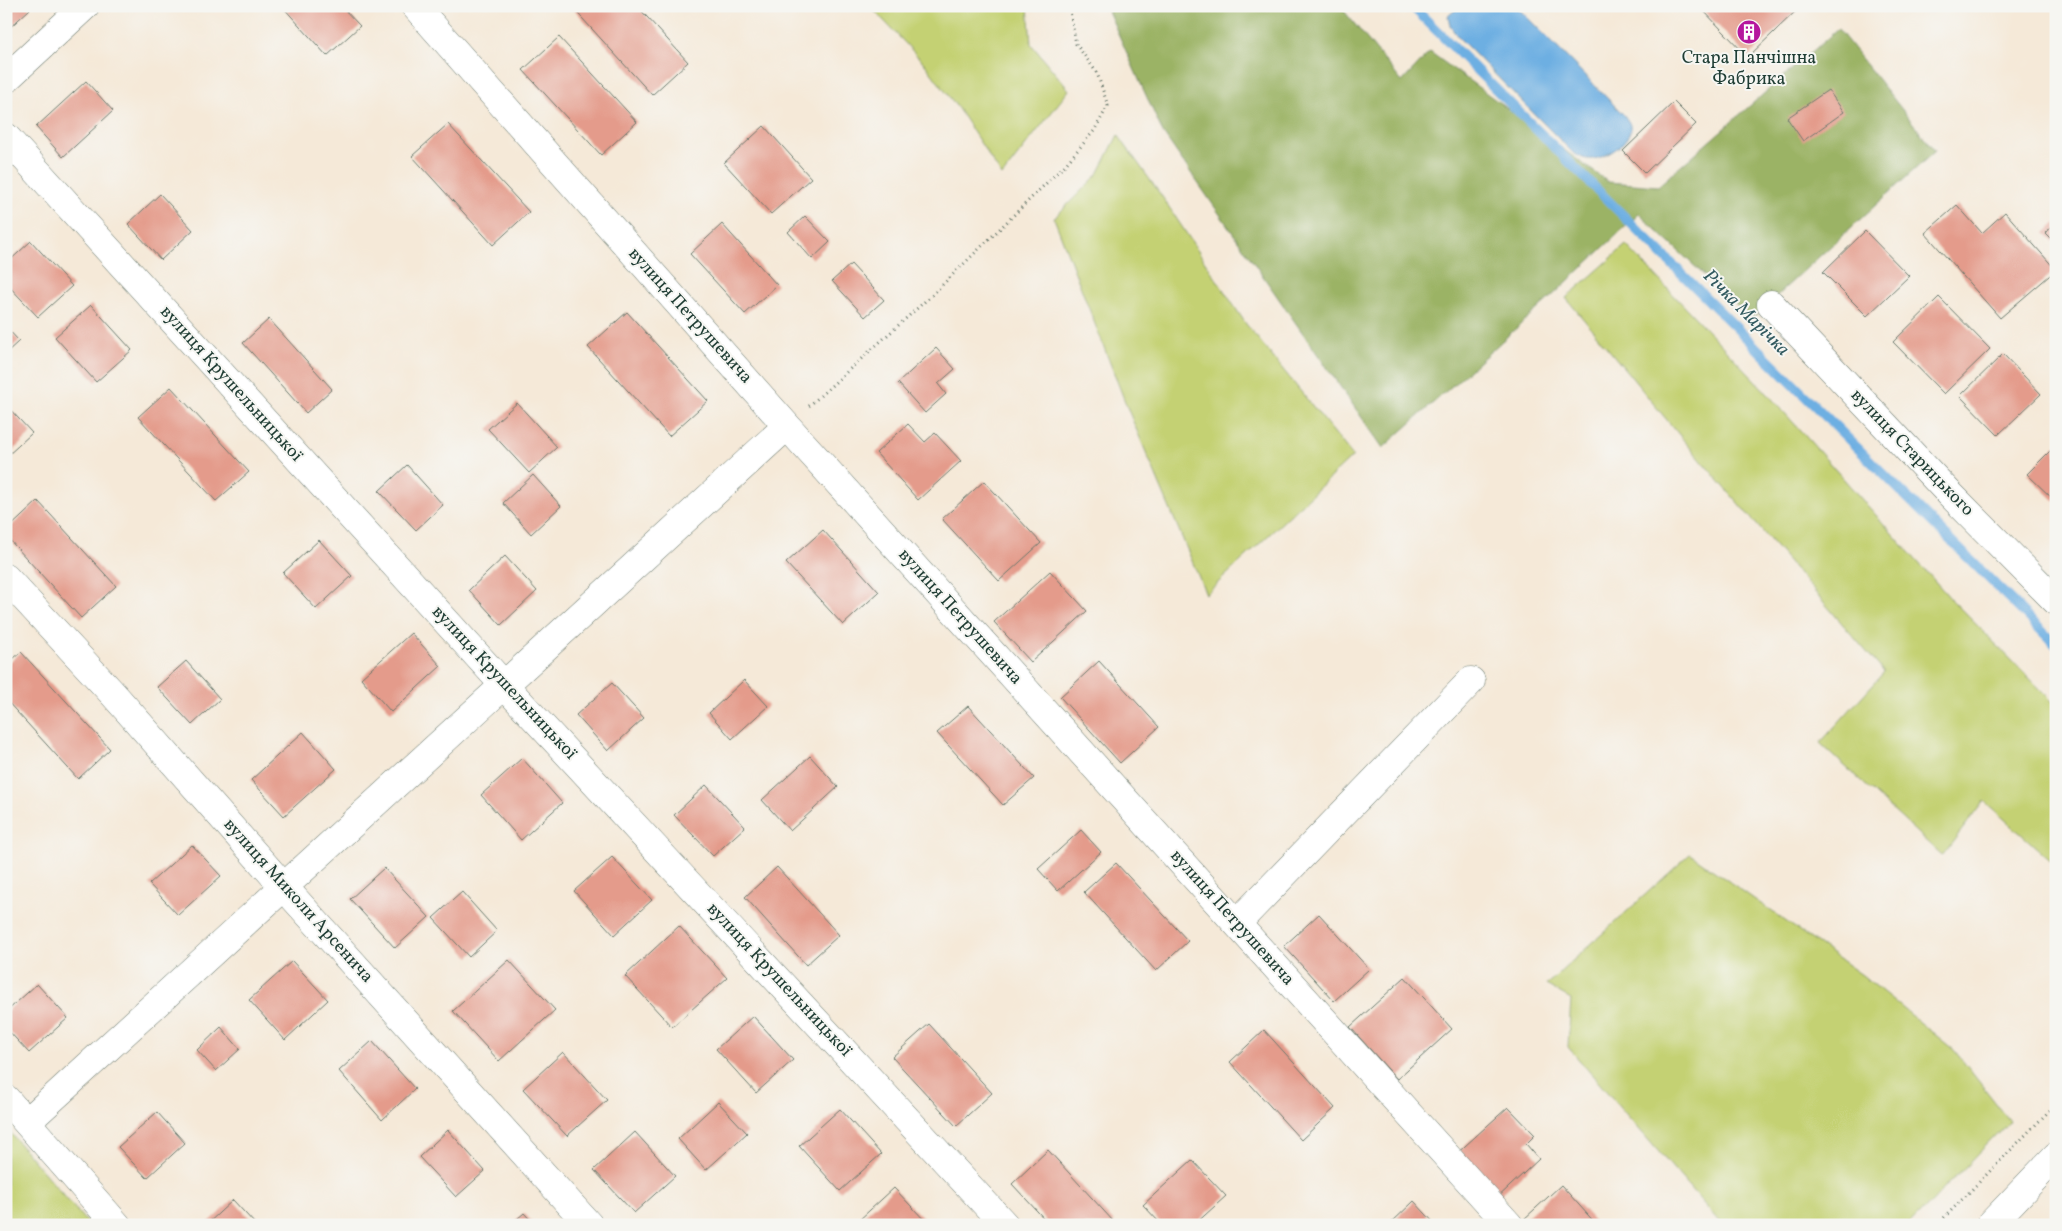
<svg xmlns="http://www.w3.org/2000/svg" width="2062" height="1231" font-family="Vollkorn,serif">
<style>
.green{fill:#c4d173;stroke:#728754}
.forest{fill:#9bb365;stroke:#5d784c}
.water{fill:#6dafe2;stroke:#46768b}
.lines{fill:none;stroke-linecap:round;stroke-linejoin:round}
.stream{stroke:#6dafe2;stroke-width:10}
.building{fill:#e49b8b}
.minor-casing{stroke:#6a796d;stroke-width:29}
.path{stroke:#6a796d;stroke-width:3;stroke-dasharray:1 4;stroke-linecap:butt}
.minor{stroke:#fff;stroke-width:28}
.labels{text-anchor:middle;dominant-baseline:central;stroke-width:4;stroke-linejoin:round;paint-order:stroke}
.poi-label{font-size:18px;fill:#1f3d34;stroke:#f6f6f2}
.street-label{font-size:18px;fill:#1f3d34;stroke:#f6f6f2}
.water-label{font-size:19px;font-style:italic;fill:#325a60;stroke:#f6f6f2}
</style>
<rect width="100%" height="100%" fill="#f6f6f2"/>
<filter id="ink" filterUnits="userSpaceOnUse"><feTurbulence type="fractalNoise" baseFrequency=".02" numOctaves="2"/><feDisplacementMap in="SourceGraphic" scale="10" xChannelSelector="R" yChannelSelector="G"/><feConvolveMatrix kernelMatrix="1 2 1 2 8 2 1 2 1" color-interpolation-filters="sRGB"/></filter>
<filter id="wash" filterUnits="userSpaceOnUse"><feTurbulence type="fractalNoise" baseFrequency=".0096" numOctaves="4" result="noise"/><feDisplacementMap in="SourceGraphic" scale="20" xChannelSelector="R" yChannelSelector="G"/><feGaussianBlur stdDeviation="1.12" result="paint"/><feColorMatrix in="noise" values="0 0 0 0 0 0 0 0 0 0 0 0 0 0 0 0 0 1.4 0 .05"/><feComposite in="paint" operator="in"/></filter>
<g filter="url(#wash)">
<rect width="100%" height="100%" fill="#f5e9d8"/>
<path class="green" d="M870,6h158l3,38 38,46 -67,86 -45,-69 -33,-44z
M1118,135l45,63 83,126 107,132 -147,138 -77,-182 -75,-194 44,-44z
M1626,245l140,147 184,206 106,107v160l-72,-64 -42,55 -122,-113 64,-71 -203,-235 -115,-139z
M1690,854l172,121 92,75 56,71 -101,104h-187l-154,-178 3,-48 -25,-14z
M6,1128l83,97h-83z"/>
<path class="forest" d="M1112,6h228l62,76 28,-30 178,130 50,4 180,-157 97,122 -184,168 -112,-105 -88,83 -168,151 -220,-315 -55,-122z"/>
<path class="water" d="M1460,6h56l108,109c2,3 5,7 6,10 4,17 -28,36 -42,34 -5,0 -11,-4 -15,-6l-115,-116 -8,-11 -2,-10z"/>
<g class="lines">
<path class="stream" d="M1412,6l644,639"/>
</g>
<g id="blocks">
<path class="building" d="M6,6h22l2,3 -24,22z
M282,6h59l19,20 -33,30z
M573,6h64l51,56 -36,33 -80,-88z
M1699,6h102l-53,51z
M559,37l78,85 -36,33 -78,-85z
M86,81l27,30 -50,46 -27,-30z
M1828,90l16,22 -41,29 -16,-23z
M1674,102l22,22 -51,49 -22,-22z
M448,124l81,88 -36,33 -81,-89z
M764,126l47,52 -40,36 -47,-51z
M160,194l33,36 -32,30 -33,-36z
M1957,205l25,28 23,-21 51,58 -56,48 -75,-85z
M805,216l25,26 -18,17 -24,-27z
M2056,223v21l-11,-11z
M722,224l55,61 -32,29 -55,-60z
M1865,231l44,45 -42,40 -44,-44z
M31,241l41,45 -34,31 -32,-34v-19z
M851,264l33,36 -19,17 -33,-36z
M1939,297l51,52 -46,45 -51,-52z
M91,305l41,45 -36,32 -41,-45z
M627,312l81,89 -39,35 -81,-89z
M269,319l63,70 -26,24 -63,-70z
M6,327l13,14 -13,12z
M936,348l19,21 -17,15 8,10 -21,19 -27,-30z
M2003,354l38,40 -43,41 -38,-39z
M171,387l78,85 -33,29 -78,-84z
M517,403l40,44 -28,26 -41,-44z
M6,405l26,28 -26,24z
M908,424l17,18 10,-9 26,28 -43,39 -42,-47z
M2056,445v57l-29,-28z
M407,465l36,40 -27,25 -37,-39z
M533,475l28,31 -30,28 -28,-31z
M984,481l57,62 -42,38 -57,-62z
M38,501l78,85 -35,32 -75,-82v-5z
M823,530l56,62 -36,33 -57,-62z
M319,540l33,36 -36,33 -33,-36z
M505,556l32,35 -36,34 -32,-35z
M1050,571l37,40 -56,51 -37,-40z
M411,633l30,33 -50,46 -30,-34z
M21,652l89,97 -32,30 -72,-79v-35z
M186,661l34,38 -28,26 -35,-38z
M1099,661l60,66 -39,36 -60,-66z
M744,680l24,26 -36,33 -23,-26z
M612,683l32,35 -36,33 -32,-36z
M968,706l66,72 -31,27 -66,-72z
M303,732l33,37 -52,47 -33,-36z
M810,756l28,31 -48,44 -28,-31z
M522,758l40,45 -41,37 -40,-45z
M706,785l39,42 -32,29 -39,-41z
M1081,830l20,22 -43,39 -20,-22z
M192,845l29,31 -43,39 -29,-31z
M612,857l40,43 -38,35 -40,-44z
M1116,863l72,78 -32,30 -72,-79z
M777,867l62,68 -33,30 -61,-68z
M384,868l45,49 -34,31 -45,-49z
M462,892l35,39 -28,26 -36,-39z
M1319,914l50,55 -35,32 -50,-55z
M679,926l48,52 -55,49 -47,-51z
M509,960l46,50 -56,51 -46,-50z
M292,961l36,39 -43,40 -36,-40z
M1405,977l47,52 -55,50 -47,-52z
M37,984l31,34 -39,35 -23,-25v-16z
M753,1016l40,44 -37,33 -40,-44z
M929,1024l63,69 -36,33 -64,-69z
M221,1027l19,22 -24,22 -19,-21z
M1264,1030l71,78 -34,32 -71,-78z
M372,1041l43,48 -33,31 -43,-49z
M563,1052l44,48 -40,36 -44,-47z
M718,1102l29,31 -41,37 -28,-31z
M1508,1107l27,28 -9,9 13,15 -44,41 -41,-44z
M840,1109l41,45 -41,37 -41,-45z
M157,1112l28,31 -38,35 -29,-31z
M448,1130l37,41 -29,26 -37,-40z
M635,1132l40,44 -41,37 -40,-43z
M1048,1150l66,72 -3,3h-61l-38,-41z
M1192,1160l34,36 -32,29h-32l-19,-20z
M1561,1185l36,40h-70l-4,-5z
M894,1188l35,37h-67l-4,-4z
M233,1200l23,25h-50z
M1414,1201l22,24h-47z
M524,1213l11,12h-25z"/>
</g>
</g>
<g filter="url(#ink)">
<use href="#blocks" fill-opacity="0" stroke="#6a796d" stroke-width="1"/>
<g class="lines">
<defs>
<path id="minor" d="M415,6l372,420 722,799
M6,79l79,-73
M6,137l498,548 501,540
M1771,304l176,187 109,110
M6,578l108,117 169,191 306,339
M1237,923l234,-242
M6,1099l111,126
M27,1122l760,-696
M1990,1225l66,-69"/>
</defs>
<use href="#minor" class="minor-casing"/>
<path class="path" d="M809,406l123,-111 133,-130 29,-34 14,-25 -11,-33 -21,-29 -6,-33 2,-5
M1937,1225l119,-121"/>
<use href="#minor" class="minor"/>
</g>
</g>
<defs>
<symbol id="building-disc" viewBox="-11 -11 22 22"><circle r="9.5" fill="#b5179e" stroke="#f6f6f2"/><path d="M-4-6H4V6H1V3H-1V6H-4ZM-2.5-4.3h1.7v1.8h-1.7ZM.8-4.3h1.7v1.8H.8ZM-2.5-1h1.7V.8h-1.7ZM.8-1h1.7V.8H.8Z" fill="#fff"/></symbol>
</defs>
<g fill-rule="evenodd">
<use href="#building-disc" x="1735" y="18" width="28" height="28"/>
</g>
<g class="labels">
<g class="poi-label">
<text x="1749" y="58">Стара Панчішна<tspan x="1749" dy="21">Фабрика</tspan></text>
</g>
<g class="street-label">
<text transform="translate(690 316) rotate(48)">вулиця Петрушевича</text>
<text transform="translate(231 384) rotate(48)">вулиця Крушельницької</text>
<text transform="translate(1912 453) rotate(46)">вулиця Старицького</text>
<text transform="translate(960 617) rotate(48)">вулиця Петрушевича</text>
<text transform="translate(504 683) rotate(47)">вулиця Крушельницької</text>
<text transform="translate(298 901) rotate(48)">вулиця Миколи Арсенича</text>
<text transform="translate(1232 918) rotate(48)">вулиця Петрушевича</text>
<text transform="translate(779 980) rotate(47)">вулиця Крушельницької</text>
</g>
<g class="water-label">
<text transform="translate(1746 313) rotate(45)">Річка Марічка</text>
</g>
</g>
<rect width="2062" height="1231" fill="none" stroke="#f6f6f2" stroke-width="25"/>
</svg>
